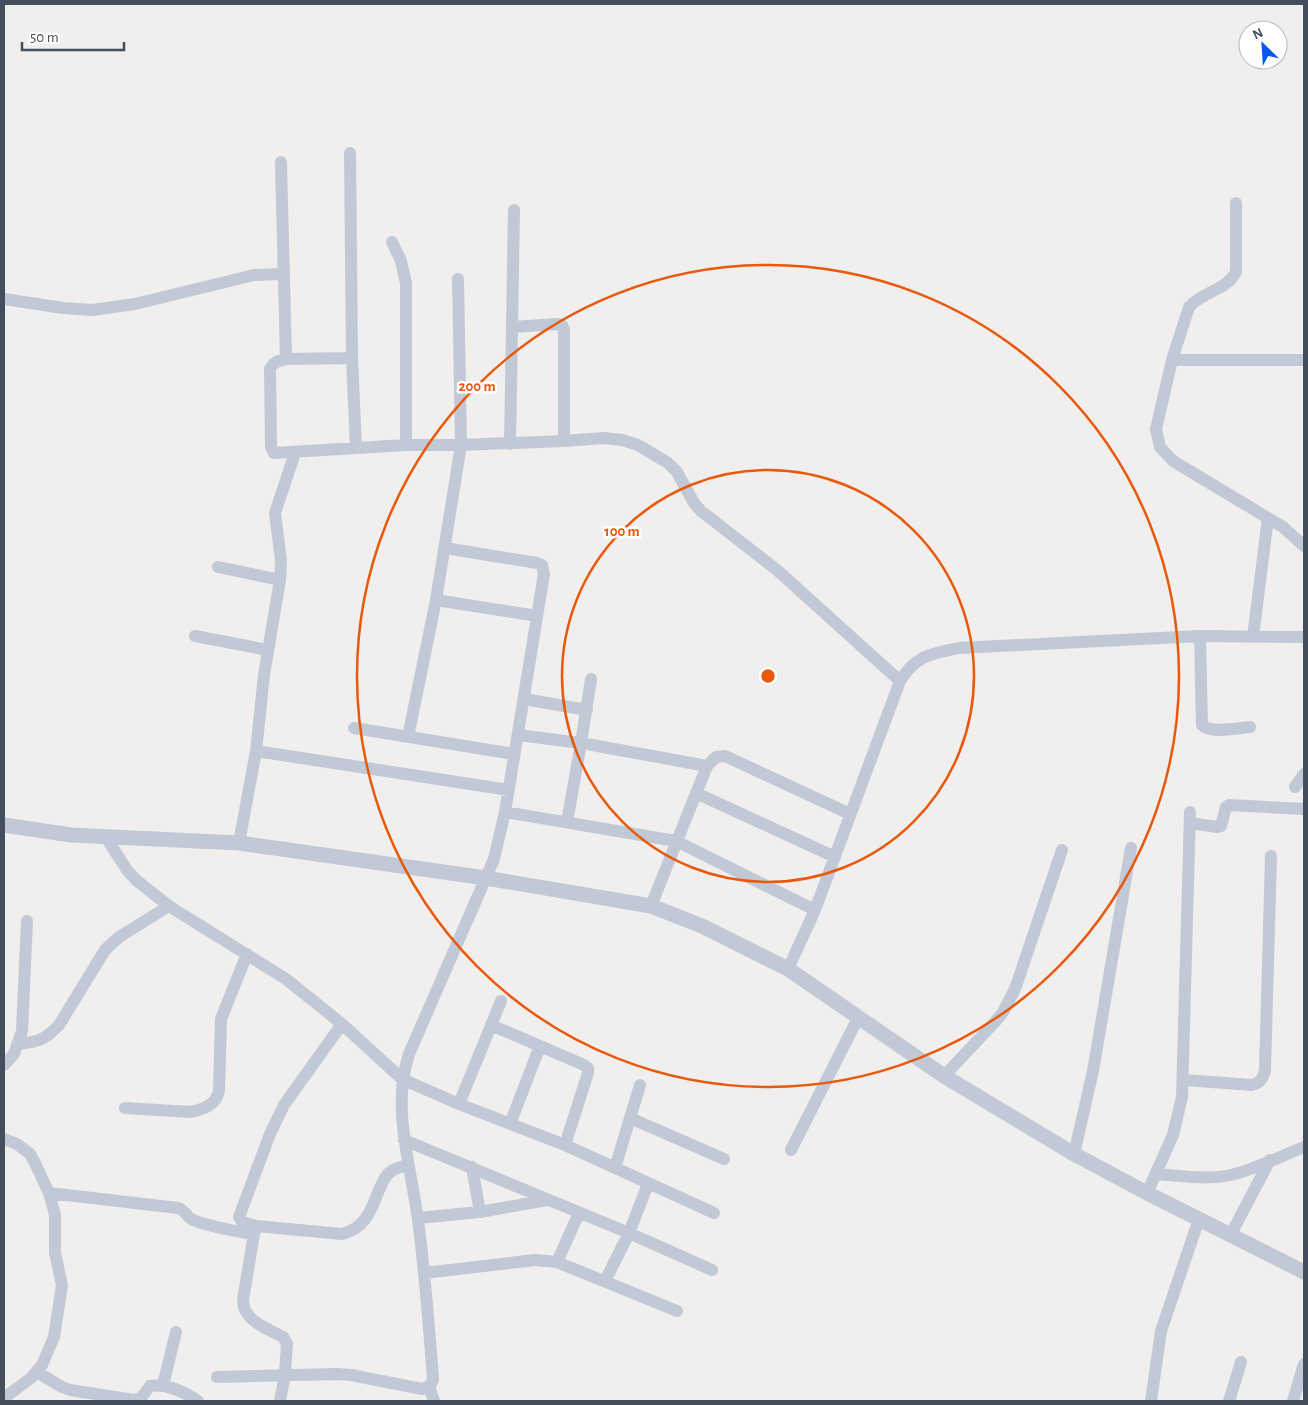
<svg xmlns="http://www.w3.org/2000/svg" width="1308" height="1405" font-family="'Alegreya Sans',sans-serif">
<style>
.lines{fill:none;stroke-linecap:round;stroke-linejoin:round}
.minor{stroke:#c0c9d5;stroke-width:12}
.tertiary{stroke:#c0c9d5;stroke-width:15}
.ring{fill:none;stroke:#e8590c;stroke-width:2.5}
.centre{fill:#e8590c;stroke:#fff;stroke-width:2.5}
.ring-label{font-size:15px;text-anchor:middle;font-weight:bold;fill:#e8590c;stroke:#fff;stroke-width:5;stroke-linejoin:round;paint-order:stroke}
</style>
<rect width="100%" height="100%" fill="#f1eeee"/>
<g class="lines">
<path class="minor" d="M350,153l2,205 4,89
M281,162l5,197
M1236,203v69c-10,19 -33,19 -47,35l-17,53 -16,69 4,18 13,14 110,66 21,19
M392,242l9,19 5,22v162
M4,299l59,9 29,2 43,-6 119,-29 29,-1
M512,327l46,-3 4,1 2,5v111
M352,358l-66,1c-7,2 -12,2 -16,10l1,78 3,6 132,-8h55l103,-4 40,-3 18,2 16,5 30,18 9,9 17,31 7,8 76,59 123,111
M1172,360h132
M510,444l4,-234
M218,567l62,13
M436,600l101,16
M195,636l73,14
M1200,636l2,89c9,9 36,3 48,2
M1253,637l15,-119
M524,699l63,11
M354,728l160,26
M518,735l63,8 126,23
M408,737l28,-137 25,-155 -3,-166
M256,751l253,39
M1295,787l9,-13
M696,793l139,64
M505,812l171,29 139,69
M567,822l14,-79 10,-64
M1190,823l27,4 4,-1 5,-19 3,-2 75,4
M105,836l22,34 9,10 33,26 117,73 56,45 60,55 57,25 106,41 149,68
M239,843l17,-92 8,-76 16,-95 1,-19 -6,-48 20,-60
M651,906l56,-140 9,-9 9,-1 125,58
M788,969l27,-59 85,-229c16,-26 31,-27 59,-33l241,-12 104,1
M342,1024l-58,81 -14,29 -31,83 3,5 14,4 86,8c24,-6 29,-24 37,-44 3,-6 5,-13 10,-17 5,-5 12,-6 18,-8
M491,1025l93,40 4,3v5l-23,72
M18,1044c20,-2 27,-4 41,-19l46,-75 14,-13 50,-31
M4,1065l10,-11 8,-23 5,-110
M944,1076l51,-54 8,-10 12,-23 47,-139
M1184,1080l68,5c9,-2 11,-7 13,-15l6,-214
M459,1104l42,-103
M125,1108l66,4c13,-3 25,-7 28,-21l2,-72 26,-65
M630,1118l94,41
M510,1124l30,-78
M4,1139l13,5 13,10 5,9 14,30 6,22v38l7,32 -8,52 -12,28 -11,13 -27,20
M404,1140l225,93 83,37
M791,1150l67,-132
M1074,1154l19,-83 38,-223
M472,1167l8,45
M615,1168l25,-83
M1157,1174c24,2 50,6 74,1 25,-6 50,-19 73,-28
M49,1193l129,15c7,2 9,9 15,12 19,8 42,10 61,15
M1147,1193l26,-58 9,-38 8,-285
M418,1218l62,-6 67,-12
M255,1228l-12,72c0,21 24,28 40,37l4,7 -2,30 -5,27
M1231,1234l39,-74
M557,1262l22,-49
M424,1273l111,-13 22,2 120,49
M605,1281l24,-48 19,-49
M37,1372l25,15 8,3 64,10 7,-2 9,-12c17,-3 34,6 48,15
M217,1377l120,-3 14,1 71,14c7,-2 9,-3 11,-10 -4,-53 -8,-106 -15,-159 -7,-54 -27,-112 -9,-166l85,-195 11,-47 39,-238 -2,-9 -5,-2 -92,-15
M163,1385l13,-53
M429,1387l5,14
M1151,1401l10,-70 38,-112
M1229,1401l12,-39
M1293,1401l11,-37"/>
<path class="tertiary" d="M4,825l67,10 168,8 247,35 165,28 51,20 86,43 156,107 130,78 73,39 157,79"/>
</g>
<g class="ring">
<circle cx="768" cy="676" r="206"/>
<circle cx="768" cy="676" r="411"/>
</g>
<circle cx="768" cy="676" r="8" class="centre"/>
<g class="ring-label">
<text x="477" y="391">200 m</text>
<text x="622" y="536">100 m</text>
</g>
<rect width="1308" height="1405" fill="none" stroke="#444f5d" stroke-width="10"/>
<g transform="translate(1263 45) rotate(335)"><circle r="24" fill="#ffffff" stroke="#b4b9be"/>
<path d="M0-4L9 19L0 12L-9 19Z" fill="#0757f1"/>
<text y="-8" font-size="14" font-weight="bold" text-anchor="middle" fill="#444f5d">N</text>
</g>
<path d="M22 42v8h102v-8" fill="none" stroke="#444f5d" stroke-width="2.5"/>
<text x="30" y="42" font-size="15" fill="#444f5d" stroke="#ffffff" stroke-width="4" paint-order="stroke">50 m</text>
</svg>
